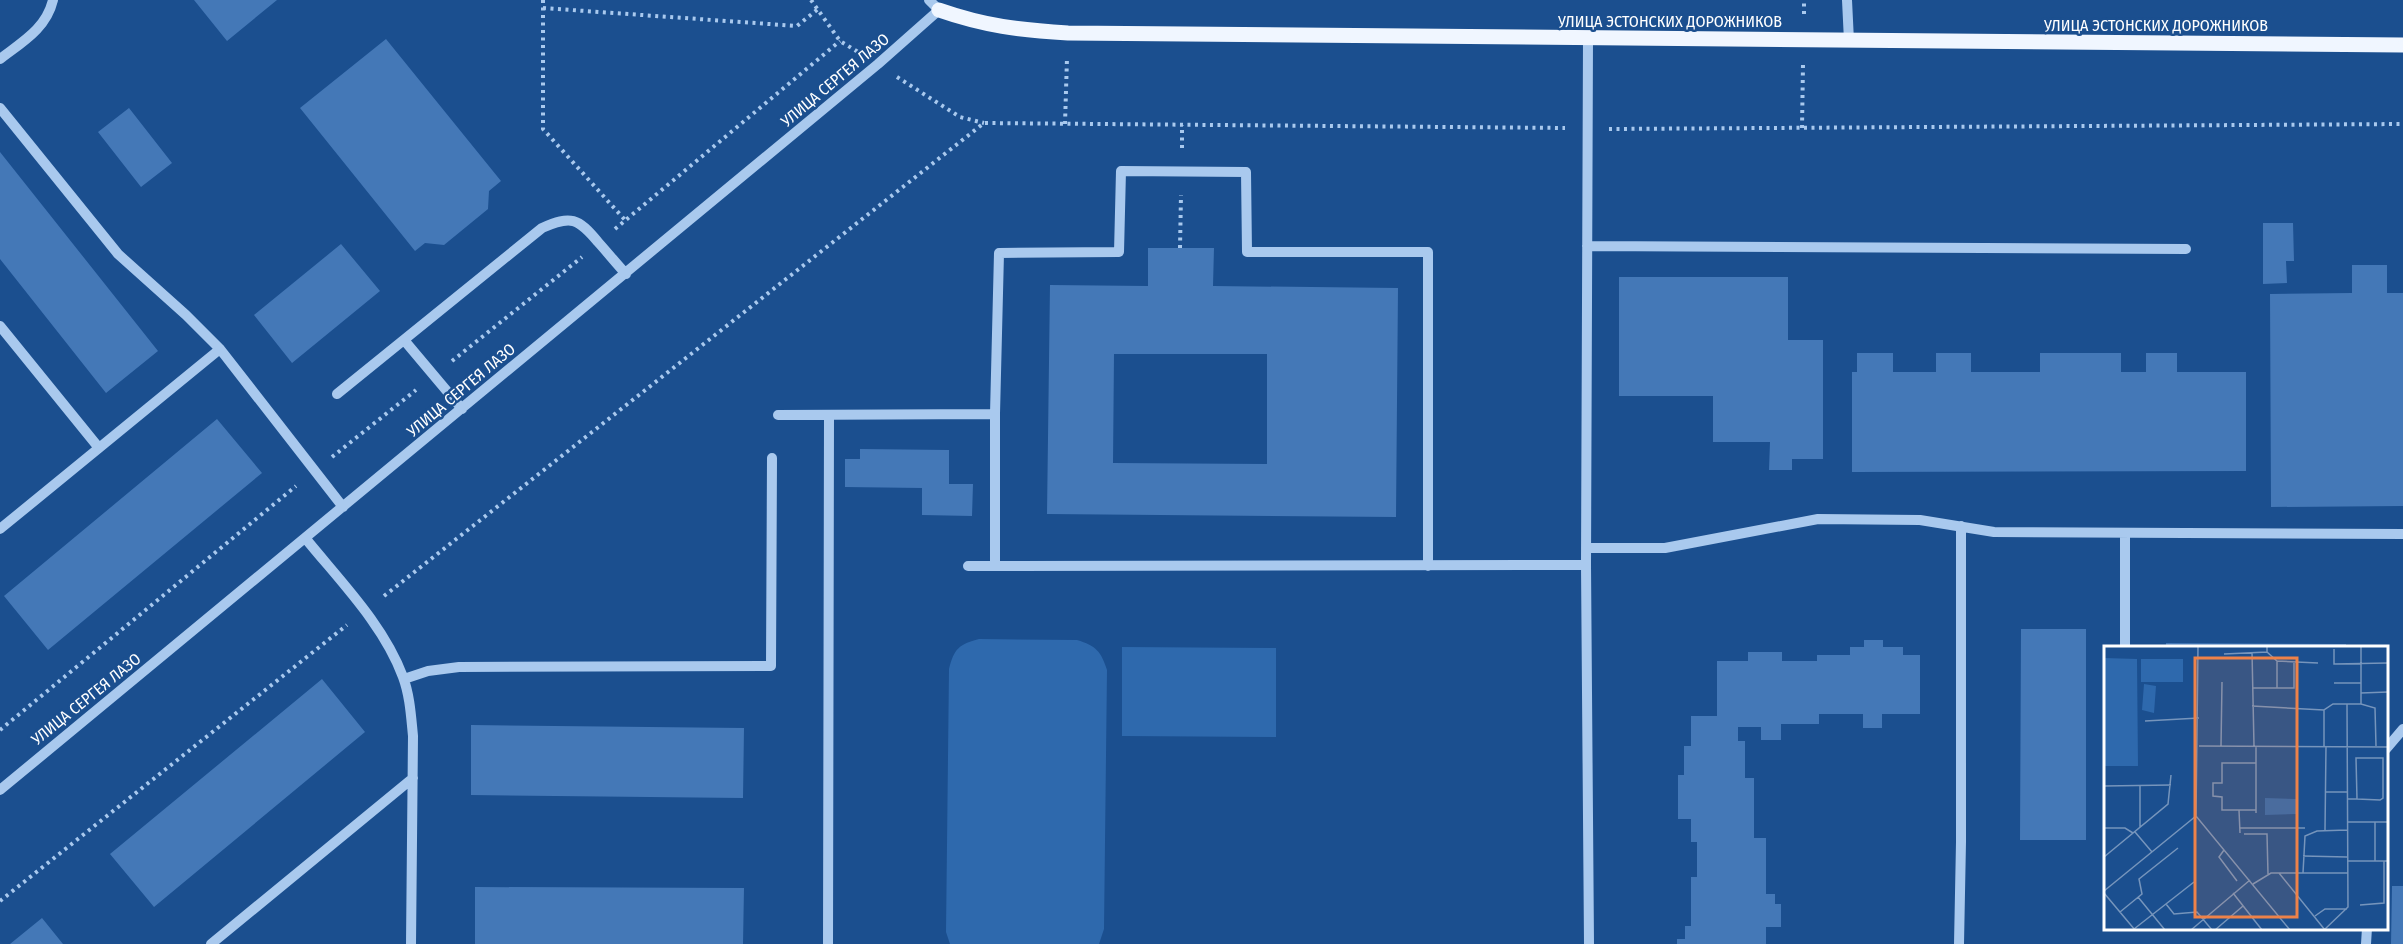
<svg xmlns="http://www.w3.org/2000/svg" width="2403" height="944" font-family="'Fira Sans Condensed',sans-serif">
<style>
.green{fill:#2e69ad}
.building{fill:#4478b7;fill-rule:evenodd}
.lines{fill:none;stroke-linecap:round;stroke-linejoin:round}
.path{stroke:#a9c9ee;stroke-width:4;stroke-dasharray:3 4.5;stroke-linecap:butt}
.minor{stroke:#a9c9ee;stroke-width:10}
.major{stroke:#f0f6ff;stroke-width:15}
.labels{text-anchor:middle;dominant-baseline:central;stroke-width:5;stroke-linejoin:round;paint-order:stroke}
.street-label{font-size:16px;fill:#fff;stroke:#1b4f8f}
.inset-road{fill:none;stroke:#7695bc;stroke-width:1.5}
.view{fill:#ee8249;fill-opacity:0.15;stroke:#ee8249;stroke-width:3}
.inset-edge{fill:none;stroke:#fff;stroke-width:3}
</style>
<rect width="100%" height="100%" fill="#1b4f8f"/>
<path class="green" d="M979,639l98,1c19,6 24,11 30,30l-3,259 -5,15h-149l-4,-12 3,-263c5,-20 10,-25 30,-30z
M1122,647l154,1v89l-154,-1z"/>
<path class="building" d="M194,0h83l-50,41z
M386,39l115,142 -12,10 -1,18 -44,36 -19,-2 -10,8 -115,-143z
M129,108l43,55 -31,24 -43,-55z
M0,152l158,199 -52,42 -106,-134z
M2263,223h30l1,38h-8l1,22 -24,1z
M341,244l39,47 -88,72 -38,-48z
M1148,248h66l-1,38 185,2 -2,229 -349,-3 3,-229 98,1zM1114,354h153v110l-154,-1z
M2352,265h35v28h16v213l-132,1 -1,-213 82,-1z
M1619,277h169v63h35v119h-31v11h-23l1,-28h-57v-46h-94z
M1857,353h36v19h43v-19h35v19h69v-19h81v19h25v-19h31v19h69v99l-394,1v-100h5z
M217,419l45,54 -214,177 -44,-54z
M860,449l89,1v34h24l-1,32 -50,-1v-27l-77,-1v-28h15z
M2021,629h65v211h-66z
M1864,640h19v7h20v8h17v59h-38v14h-19v-14h-44v10h-38v16h-20v-13h-23v14h7v37h9v60h12v56h9v10h6v23h-15v17h-89v-5h8v-13h6v-49h6v-35h-6v-23h-13v-44h6v-29h7v-30h26v-55h31v-9h34v9h35v-6h33v-8h14z
M2166,643l180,1v3h-180z
M322,679l43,53 -211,175 -44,-53z
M471,725l273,3 -1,70 -272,-3z
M2392,886h11v58h-12z
M475,887l269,1 -1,56h-268z
M42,918l21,26h-53z"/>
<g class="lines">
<path class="path" d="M543,0v129l82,91
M811,0l29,41 18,11
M543,8l254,18 21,-17
M1804,14v-14
M897,77l63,40 24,6
M1065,124l2,-66
M1802,128l1,-64
M1609,129l794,-5
M1182,148v-23
M615,229l225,-188
M1180,248l1,-53
M452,361l130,-104
M332,457l84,-67
M384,596l600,-473 581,5
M0,730l296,-244
M0,901l347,-276"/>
<path class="minor" d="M1847,0l2,41
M1588,39l-2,526 3,379
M0,59c22,-17 46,-30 53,-59
M0,108l118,146 68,61 34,34 123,158
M1587,246l599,3
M0,326l99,122
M404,340l58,69
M337,394l205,-166c29,-13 36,-10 56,14 9,10 18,21 28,32
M778,415l217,-1
M0,529l220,-180
M306,539c34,42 78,86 97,138 7,19 8,39 10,59l-2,208
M1586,548h79l153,-29 102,1 74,12 409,2
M968,566l618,-1
M995,566v-152l4,-161 120,-1 2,-81 125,1 1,80h181v314
M2125,647v-113
M404,679l24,-8 31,-4 312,-1 1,-208
M2386,749l17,-20
M0,790l878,-726 61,-54 -10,-10
M211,944l202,-166
M828,944l1,-528
M1959,944l2,-102v-316
M2366,944l1,-16"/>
<path class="major" d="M939,10c46,16 80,20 129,23l1335,12"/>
</g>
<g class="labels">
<g class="street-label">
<text x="1670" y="21">УЛИЦА ЭСТОНСКИХ ДОРОЖНИКОВ</text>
<text x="2156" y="25">УЛИЦА ЭСТОНСКИХ ДОРОЖНИКОВ</text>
<text transform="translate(835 80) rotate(-40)">УЛИЦА СЕРГЕЯ ЛАЗО</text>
<text transform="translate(461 390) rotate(-40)">УЛИЦА СЕРГЕЯ ЛАЗО</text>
<text transform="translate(86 699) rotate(-39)">УЛИЦА СЕРГЕЯ ЛАЗО</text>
</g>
</g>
<g transform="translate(2104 646)">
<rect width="284" height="284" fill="#1b4f8f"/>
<path d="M0,12l33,1 1,107h-34zM37,13h42v23h-42zM40,38l12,2 -2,27 -12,-3zM161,152l32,1 1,15 -33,1z" fill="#2e69ad"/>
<path class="inset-road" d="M257,0v58M230,3v15l54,-1M148,6l2,94M163,6l10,9 41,2M120,8l43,-2v-6M230,37h27M148,42h42v-26M173,42v-27M257,47l27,-1M148,60l72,4M41,75l54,-3M95,100l189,1M117,100l1,-64M152,100v67M220,100v-36l9,-6h28l14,4 1,38M152,117h-34v20h-9v13l9,1v13h34M0,140l67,-1M36,140v42M221,146h22M243,153h10l23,1 3,-2v-40h-27l1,41M135,164l1,23M92,170l2,-170M243,176h41M271,176v39M0,182h21l8,5M136,182h65M221,184l1,-84M31,186l17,20M140,188h23l1,40M120,204l-5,7 18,24M199,210l44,1M0,211l64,-53 3,-29M243,215h41M175,227l46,57M199,227l2,-37 12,-5 30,-1M149,238l18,-11h77M0,245l92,-75 94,114M0,247l31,37M129,247l29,37M34,251l27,33M62,258l8,10 23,-2 15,18M256,259l24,-2v-42M16,266l22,-18 -3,-15 39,-31M211,270l10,-7h22M30,283l60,-47M87,284l59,-50M111,284l28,-24M220,284l24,-23 -1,-203"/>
<path class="view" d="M91,12h102v259h-102z"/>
<rect width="284" height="284" class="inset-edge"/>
</g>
</svg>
